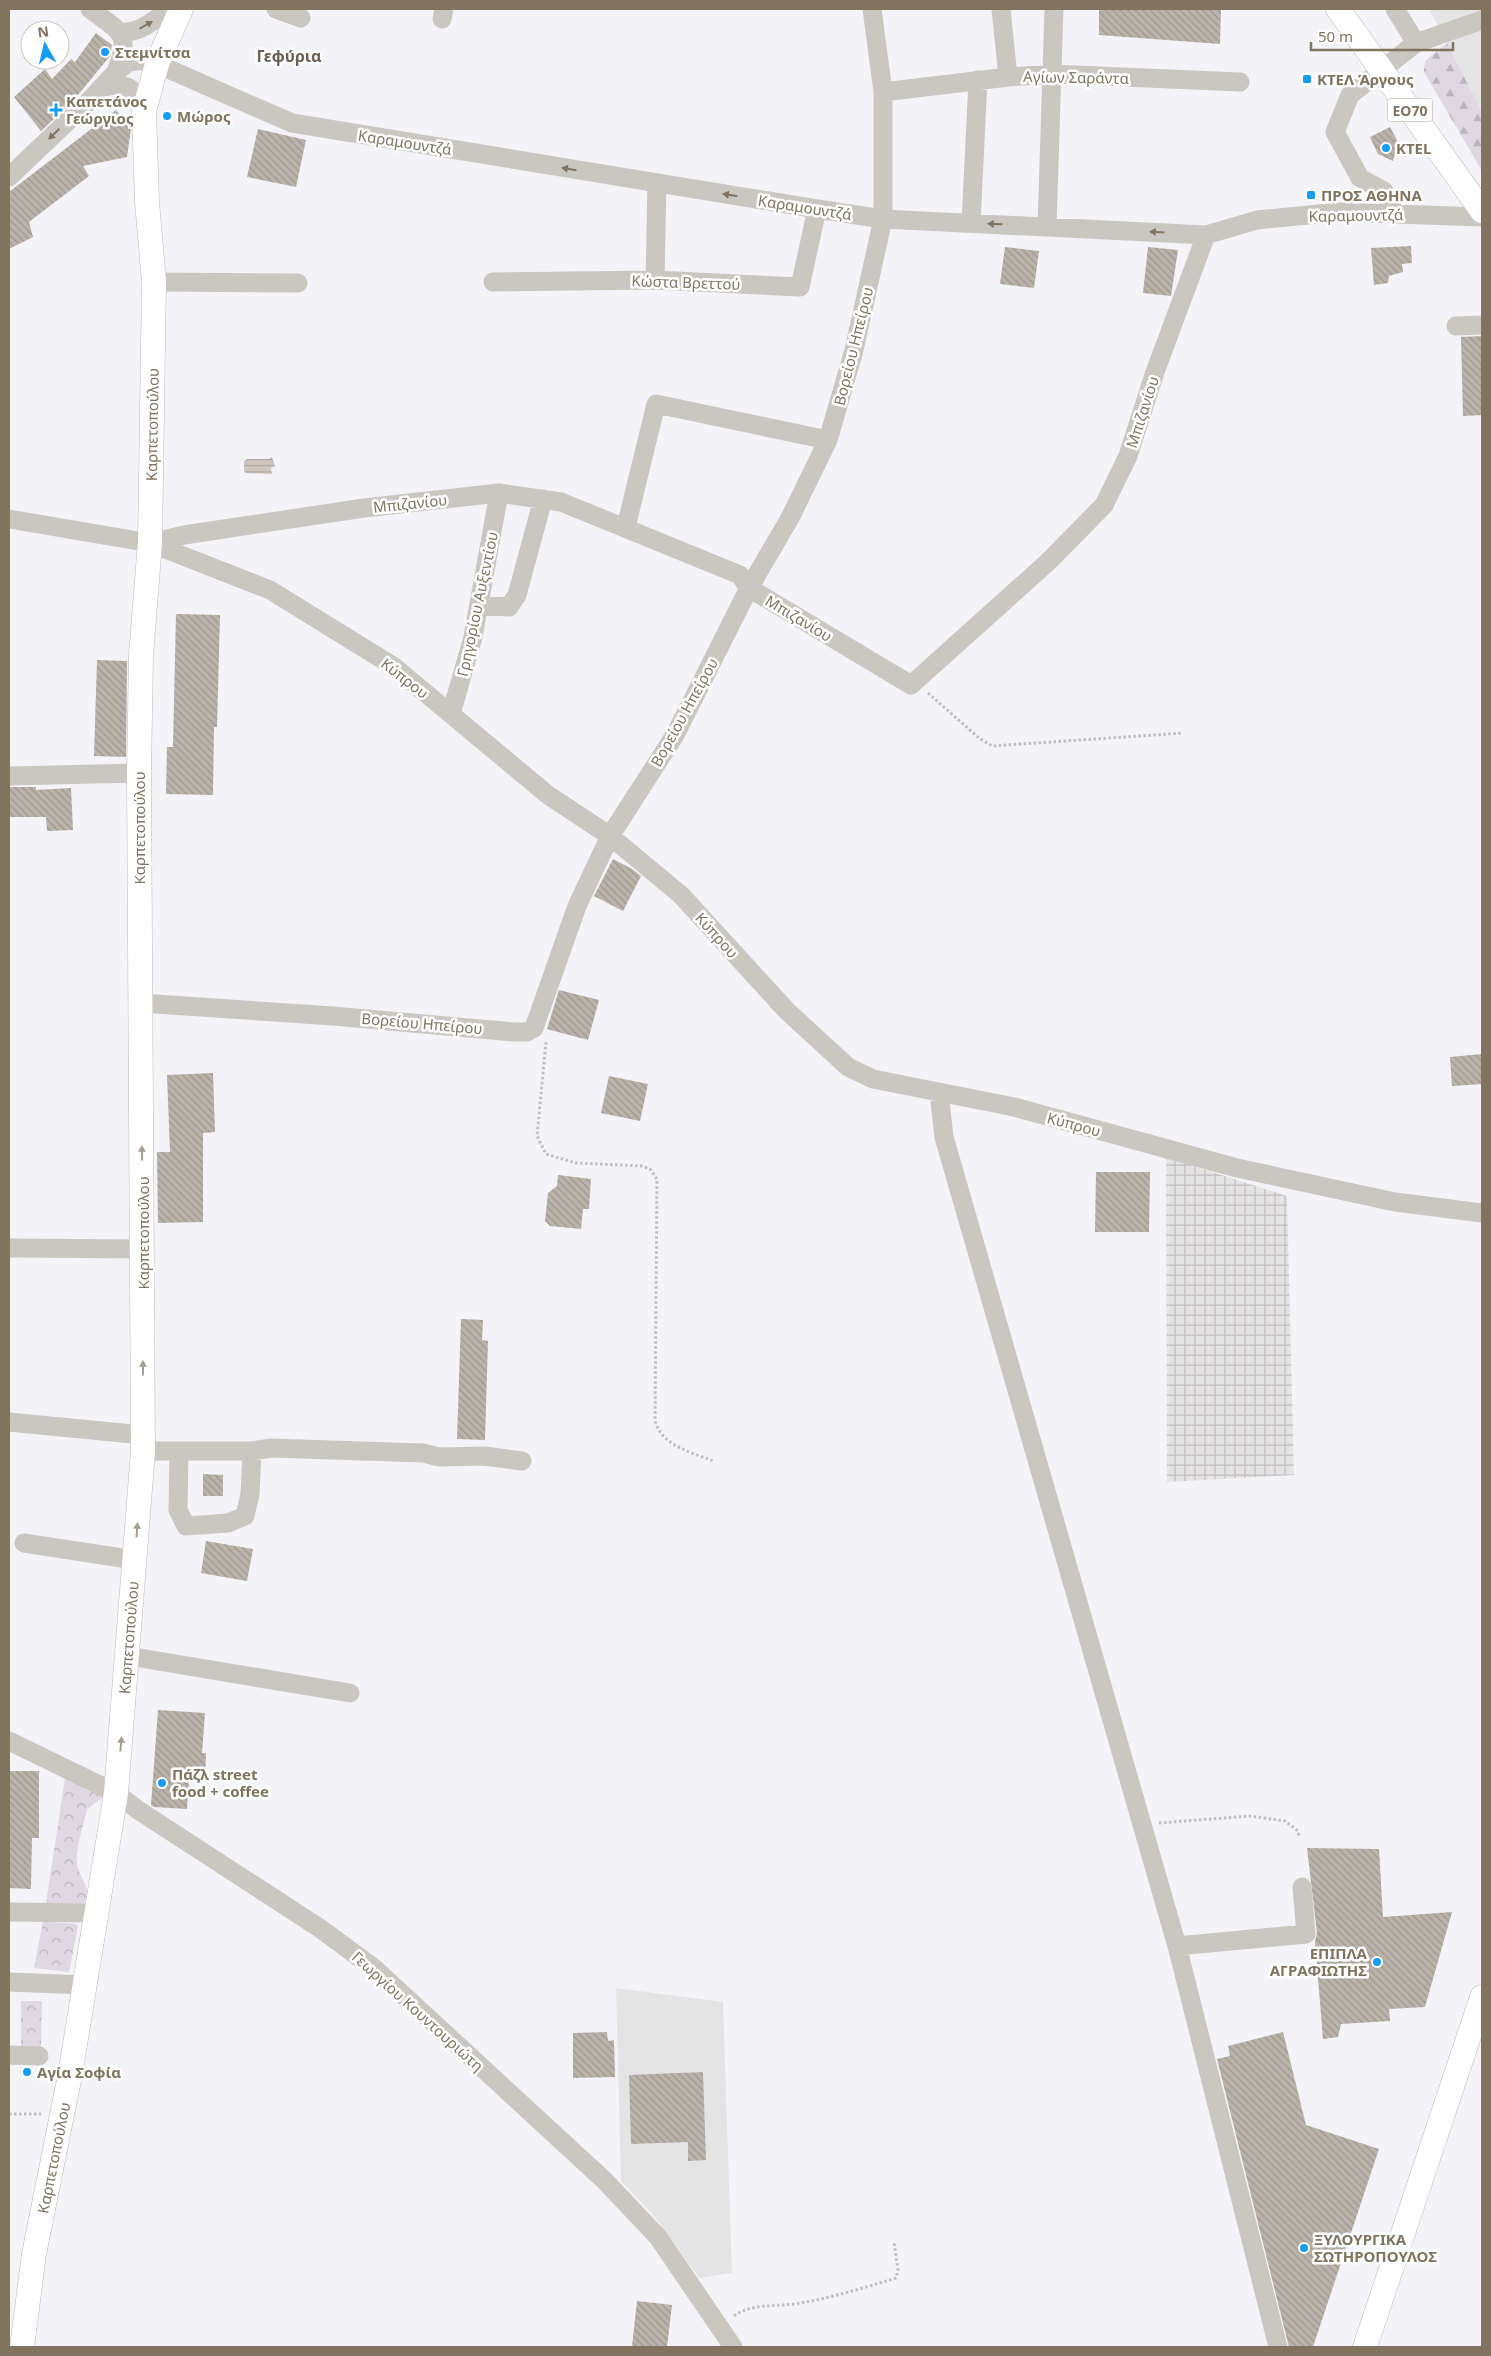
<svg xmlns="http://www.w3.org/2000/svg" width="1491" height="2356" font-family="'Noto Sans',sans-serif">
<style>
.built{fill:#e5e4e5}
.industrial{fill:url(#industrial-grid)}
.forest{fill:url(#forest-firs)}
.park{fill:url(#park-crowns)}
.water{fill:url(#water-rules)}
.building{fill:url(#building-back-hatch)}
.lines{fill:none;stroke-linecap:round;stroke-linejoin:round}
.major-casing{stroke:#bebab4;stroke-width:25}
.path{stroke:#c1bfbb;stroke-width:3;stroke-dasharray:2.5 2.5;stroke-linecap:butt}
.minor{stroke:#cac7c1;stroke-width:19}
.major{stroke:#fff;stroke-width:24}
.oneway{fill:#81745f}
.oneway2{fill:#a79e8f}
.poi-dot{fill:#169cf4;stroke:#fff;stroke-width:2}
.labels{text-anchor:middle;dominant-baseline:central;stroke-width:5;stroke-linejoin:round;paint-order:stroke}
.shield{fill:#fff;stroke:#a79e8f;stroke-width:1}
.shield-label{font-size:14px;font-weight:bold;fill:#81745f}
.poi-label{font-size:15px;font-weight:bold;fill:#81745f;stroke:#fff;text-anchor:start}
.street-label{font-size:15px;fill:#81745f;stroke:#fff}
.neighbourhood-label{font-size:16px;font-weight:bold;fill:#6c6152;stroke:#fff}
</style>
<defs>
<pattern id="industrial-grid" width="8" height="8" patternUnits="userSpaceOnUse" patternTransform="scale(1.25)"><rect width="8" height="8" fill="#e5e4e5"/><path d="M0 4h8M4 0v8" fill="none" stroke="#bfbdbd"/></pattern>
<pattern id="forest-firs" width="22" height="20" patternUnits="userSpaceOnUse" patternTransform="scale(1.25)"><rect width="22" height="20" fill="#dfd7e1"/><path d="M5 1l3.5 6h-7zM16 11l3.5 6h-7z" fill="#bab3ba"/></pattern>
<pattern id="park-crowns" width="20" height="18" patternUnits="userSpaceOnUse" patternTransform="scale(1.25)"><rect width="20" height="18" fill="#dfd7e1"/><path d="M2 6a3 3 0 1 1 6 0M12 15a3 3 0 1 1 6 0" fill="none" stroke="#bab3ba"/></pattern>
<pattern id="water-rules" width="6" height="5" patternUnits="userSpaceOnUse" patternTransform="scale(1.25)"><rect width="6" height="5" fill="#cfc6bf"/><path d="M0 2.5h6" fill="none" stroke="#ada59e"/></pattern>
<pattern id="building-back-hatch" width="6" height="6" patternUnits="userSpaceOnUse" patternTransform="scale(1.25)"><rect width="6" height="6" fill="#b9b3aa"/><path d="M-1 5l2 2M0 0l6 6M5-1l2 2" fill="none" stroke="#9c968e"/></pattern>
</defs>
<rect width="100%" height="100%" fill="#f4f3f7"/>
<path class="built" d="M1429,9h53v103l-35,-69z
M616,1988l107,14 9,271 -33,5 -44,-61 -34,-36z"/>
<path class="industrial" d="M1166,1157l121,39 7,279 -127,7z"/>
<path class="forest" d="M1447,43l35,69v59l-58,-99 1,-11z"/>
<path class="park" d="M66,1772l39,24 -18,13c-3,15 -12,41 -10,54 1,14 17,27 7,40h-38z
M43,1921l33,3 2,2 -9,46 -35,-4z
M21,2001h21l-1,49h-20z"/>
<path class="water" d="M272,457l3,9 -4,2 1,6 -26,-1 -2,-2v-10l3,-2h22z"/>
<path class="building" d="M1099,9h122l-1,35 -121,-9z
M96,33l16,12 -2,11 -37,45 -32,30 -27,-34 31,-28 7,10 19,-20 4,3z
M116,110l15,19 -4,28 -44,9 6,10 -60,46 4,15 -24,12v-57z
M1390,127l8,15 -5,19 -15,-7 -8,-17z
M258,129l48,11 -10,47 -49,-10z
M1411,246l1,17 -10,1 1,8 -14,4 -1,7 -14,2 -3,-37z
M1005,247l34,4 -5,37 -34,-4z
M1148,247l30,3 -7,46 -28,-3z
M1482,336v79l-19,1 -2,-79z
M176,614l44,1 -3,112h-3l-1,68 -47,-1 1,-47h6z
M97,660l30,1 -1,96 -32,-1z
M9,787h27v3l35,-2 2,42 -26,1 -1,-14h-37z
M613,859l19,10 9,7 -18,35 -29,-15z
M559,990l40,10 -11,40 -41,-11z
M1482,1054v30l-30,2 -2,-29z
M213,1073l2,59 -12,1v89l-45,1 -1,-71h13l-3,-77z
M609,1076l39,8 -8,37 -39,-8z
M1096,1172h54l-1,60h-54z
M558,1175l33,4 -2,30h-6l-2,20 -31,-3 -5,-5 3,-28 9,-7z
M461,1319l22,1 -1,20 6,1 -3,99 -28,-1z
M203,1474l20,1v21h-20z
M206,1541l47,8 -6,32 -46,-8z
M158,1710l47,3 -3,40h4l-1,27 -16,-1 -2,30 -33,-2 -3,-2z
M9,1771h30v67h-7l-1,51 -22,-1z
M1307,1848l72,1 4,68 69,-5 -27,95 -36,2 1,12 -49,3 -3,13 -15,2 -8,-98 2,-8z
M607,2032l1,9 6,-1 1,37 -42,1v-45z
M1283,2032l23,93 73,24 -66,198h-24l-72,-288 13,-3 -2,-10z
M703,2072l3,88 -18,1v-19l-57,2 -2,-69z
M637,2301l35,4 -5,42 -35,-1z"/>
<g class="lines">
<defs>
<g id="major">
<path d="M1338,9l144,202"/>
<path id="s1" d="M22,2347l12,-93 36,-179 46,-282 27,-342 -4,-678 2,-118 9,-112 4,-261 -7,-80 -3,-91 13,-47 24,-55"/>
<path d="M1365,2347l117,-350"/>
</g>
</defs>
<use href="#major" class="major-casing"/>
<path class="path" d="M928,693l51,45 13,8 191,-13
M546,1042l-9,94 9,18 30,9 67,3 8,4 6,9 -2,242c7,25 36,31 58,40
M1159,1823l91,-7 35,5 13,10 1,6
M9,2114h32
M734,2316c19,-13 38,-9 60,-12 34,-5 69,-16 102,-26l2,-8 -4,-28"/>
<path class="minor" d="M90,9c30,23 42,23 26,63
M276,9l25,9
M1001,9l7,68
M1395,9l21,34
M442,19l2,-10
M120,32c19,2 35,-12 49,-23
M101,88c27,-7 33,-1 43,23
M883,92l125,-15 45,-3 187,8
M9,177l81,-77 26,-28 13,-10 14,-2 14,4 135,59 525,86 66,10 323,16 51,-15 82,-8 143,5
M1395,214l-11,-23 -24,-13 -25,-46 15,-37 66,-52 66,-23
M971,223l7,-143
M1047,226l7,-217
M655,280l2,-97
M154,282l144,1
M493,282l162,-2 145,7 17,-78
M1456,326l26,-1
M9,519l141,24 120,47 123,76 155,129 62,41 71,59 105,115 62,57 25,12 141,28 223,61 158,34 87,11
M626,527l30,-123 172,36
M150,543l34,-8 180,-27 135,-15 62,9 179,73 9,13 162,97 138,-124 55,-56 24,-49 27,-84 51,-137
M479,605l30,2 8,-12 26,-96
M451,714l22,-77 26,-144
M9,776l130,-3
M141,1003l192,13 181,16h13l7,-4 43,-122 33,-70 65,-101 74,-147 41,-70 38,-78 26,-90 29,-131v-127l-11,-83
M939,1092l5,45 233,809 101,401
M9,1248l134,1
M9,1422l134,13
M143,1451h109l19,-3 152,5 16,4 45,-1 38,5
M179,1451l-1,59 8,16 42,-3 17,-7 5,-22 2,-43
M24,1543l111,17
M128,1656l222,37
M9,1741l107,52 22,17 183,119 54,40 229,211 54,57 75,110
M9,1912l89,1
M1177,1946l129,-12 -4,-47
M9,1982l76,3
M9,2055l30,1"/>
<use href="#major" class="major"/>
</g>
<defs><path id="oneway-solid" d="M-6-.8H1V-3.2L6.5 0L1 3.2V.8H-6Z" transform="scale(1.25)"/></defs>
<g class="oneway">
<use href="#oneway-solid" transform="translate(146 25) rotate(-30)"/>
<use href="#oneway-solid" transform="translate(54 134) rotate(136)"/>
<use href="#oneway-solid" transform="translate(569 169) rotate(-171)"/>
<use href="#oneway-solid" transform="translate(730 195) rotate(-171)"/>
<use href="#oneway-solid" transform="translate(995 224) rotate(-178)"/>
<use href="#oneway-solid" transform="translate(1157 232) rotate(-177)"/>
</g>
<g class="oneway2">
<use href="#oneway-solid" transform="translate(142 1153) rotate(-91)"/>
<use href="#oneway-solid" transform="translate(143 1368) rotate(-90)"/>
<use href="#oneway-solid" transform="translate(137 1530) rotate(-86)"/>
<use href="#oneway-solid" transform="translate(121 1744) rotate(-85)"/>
</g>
<g class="poi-dot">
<circle cx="105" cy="52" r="5"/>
<rect x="1302" y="74" width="10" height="10" rx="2.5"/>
<path d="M53.5 102.5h5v5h5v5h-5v5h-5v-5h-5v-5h5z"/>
<circle cx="167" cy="116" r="5"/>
<circle cx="1386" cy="148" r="5"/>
<rect x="1306" y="190" width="10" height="10" rx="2.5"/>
<circle cx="162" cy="1783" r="5"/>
<circle cx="1377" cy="1962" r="5"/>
<circle cx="27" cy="2072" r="5"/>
<circle cx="1304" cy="2248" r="5"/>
</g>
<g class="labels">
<rect class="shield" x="1387.5" y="98.5" width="45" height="23" rx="4"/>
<g class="shield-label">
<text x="1410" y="110">ΕΟ70</text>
</g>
<g class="poi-label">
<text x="115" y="52">Στεμνίτσα</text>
<text x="1317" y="79">ΚΤΕΛ Άργους</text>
<text x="66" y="101">Καπετάνος<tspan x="66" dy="17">Γεώργιος</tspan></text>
<text x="177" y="116">Μώρος</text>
<text x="1396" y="148">KTEL</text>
<text x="1321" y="195">ΠΡΟΣ ΑΘΗΝΑ</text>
<text x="172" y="1774">Πάζλ street<tspan x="172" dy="17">food + coffee</tspan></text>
<text x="1367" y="1953" text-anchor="end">ΕΠΙΠΛΑ<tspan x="1367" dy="17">ΑΓΡΑΦΙΩΤΗΣ</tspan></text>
<text x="37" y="2072">Αγία Σοφία</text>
<text x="1314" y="2239">ΞΥΛΟΥΡΓΙΚΑ<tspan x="1314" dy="17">ΣΩΤΗΡΟΠΟΥΛΟΣ</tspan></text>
</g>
<g class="street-label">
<text transform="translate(1076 77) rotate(1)">Αγίων Σαράντα</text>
<text transform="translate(405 142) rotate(9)">Καραμουντζά</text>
<text transform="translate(805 207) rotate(9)">Καραμουντζά</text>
<text transform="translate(1356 215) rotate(-1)">Καραμουντζά</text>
<text transform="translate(686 282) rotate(2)">Κώστα Βρεττού</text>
<text transform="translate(853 346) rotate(-76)">Βορείου Ηπείρου</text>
<text transform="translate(1142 412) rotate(-72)">Μπιζανίου</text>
<text stroke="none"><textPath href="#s1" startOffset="1932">Καρπετοπούλου</textPath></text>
<text transform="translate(410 503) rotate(-6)">Μπιζανίου</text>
<text transform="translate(477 604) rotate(-78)">Γρηγορίου Αυξεντίου</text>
<text transform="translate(799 618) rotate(31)">Μπιζανίου</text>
<text transform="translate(405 678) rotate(38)">Κύπρου</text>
<text transform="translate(684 712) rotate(-61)">Βορείου Ηπείρου</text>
<text transform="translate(139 828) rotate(-90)">Καρπετοπούλου</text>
<text transform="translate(717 935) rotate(48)">Κύπρου</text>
<text transform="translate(422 1023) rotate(5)">Βορείου Ηπείρου</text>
<text transform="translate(1074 1124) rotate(15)">Κύπρου</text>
<text transform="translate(143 1233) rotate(-90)">Καρπετοπούλου</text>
<text stroke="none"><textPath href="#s1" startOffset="718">Καρπετοπούλου</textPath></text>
<text transform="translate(418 2011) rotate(42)">Γεωργίου Κουντουριώτη</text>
<text stroke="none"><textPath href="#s1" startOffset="192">Καρπετοπούλου</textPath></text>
</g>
<g class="neighbourhood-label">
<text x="289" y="56">Γεφύρια</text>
</g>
</g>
<rect width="1491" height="2356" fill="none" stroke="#81745f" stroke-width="20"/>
<g transform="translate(45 45) rotate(352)"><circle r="24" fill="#ffffff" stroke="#cdc7bf"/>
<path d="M0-4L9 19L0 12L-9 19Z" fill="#169cf4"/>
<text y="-8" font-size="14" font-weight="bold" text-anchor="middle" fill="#81745f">N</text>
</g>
<path d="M1311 42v8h142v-8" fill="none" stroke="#81745f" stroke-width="2.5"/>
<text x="1318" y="42" font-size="15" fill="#81745f" stroke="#ffffff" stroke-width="4" paint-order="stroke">50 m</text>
</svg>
